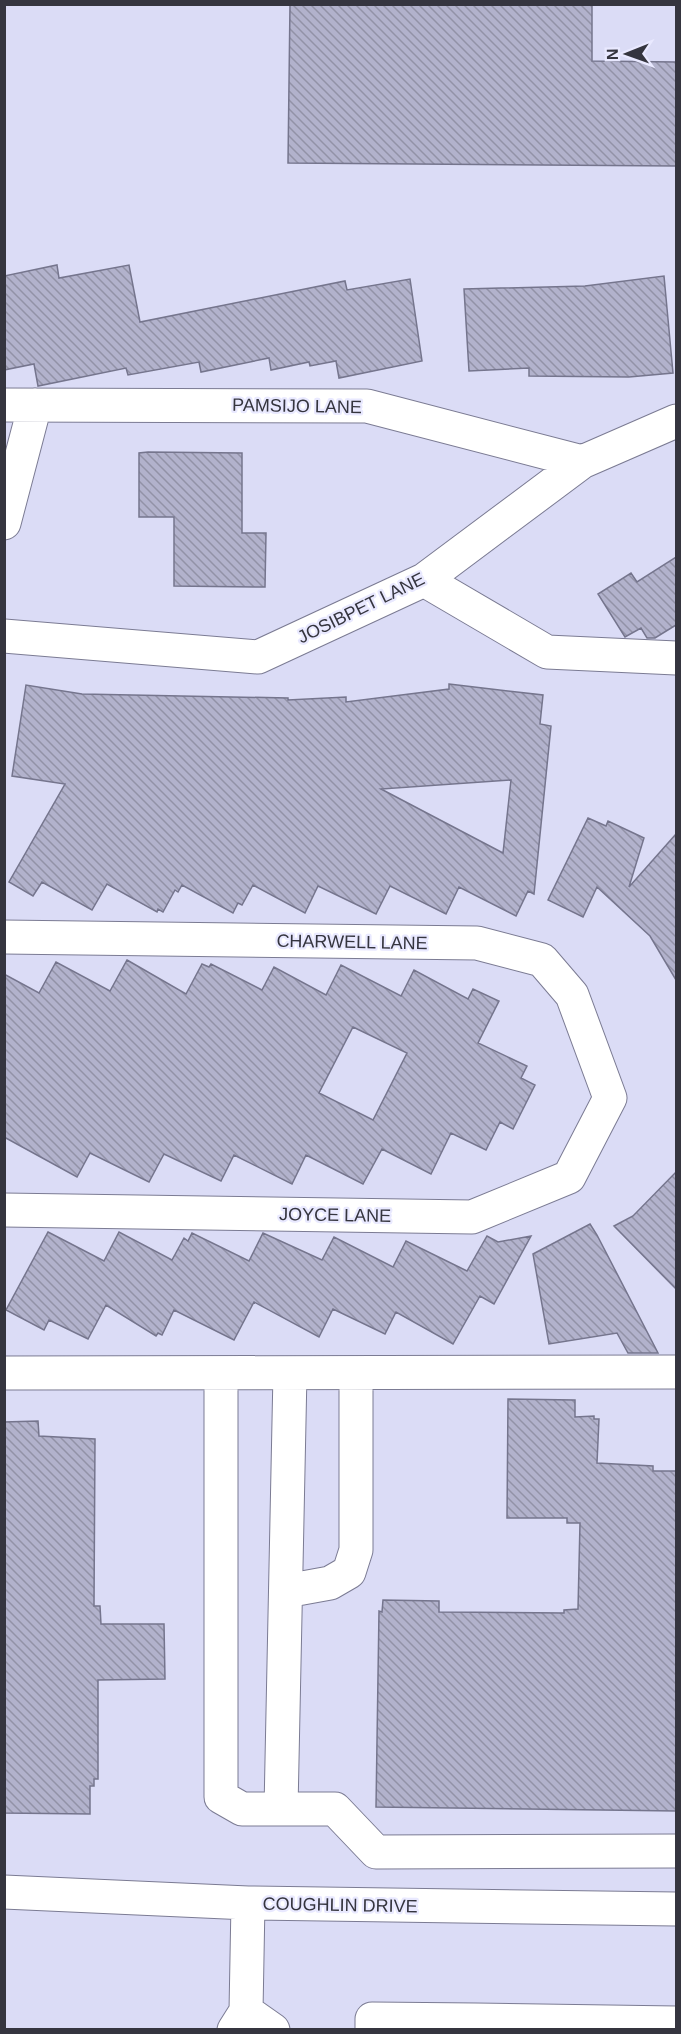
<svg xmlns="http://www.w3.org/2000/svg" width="681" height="2034" font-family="Helvetica,sans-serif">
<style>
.building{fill:url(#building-back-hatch);stroke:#75758d;stroke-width:1.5;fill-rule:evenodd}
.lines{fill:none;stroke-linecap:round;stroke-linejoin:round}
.minor-casing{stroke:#7b7b93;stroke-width:35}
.minor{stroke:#fff;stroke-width:33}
.labels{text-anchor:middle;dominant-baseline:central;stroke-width:4.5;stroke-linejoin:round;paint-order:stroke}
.street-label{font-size:18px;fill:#35353f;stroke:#e9e9ff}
</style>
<defs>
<pattern id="building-back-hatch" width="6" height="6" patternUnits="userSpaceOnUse" patternTransform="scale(1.5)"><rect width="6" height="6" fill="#b2b2cc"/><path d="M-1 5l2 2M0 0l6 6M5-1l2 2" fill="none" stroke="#9292a7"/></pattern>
</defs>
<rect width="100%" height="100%" fill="#dbdcf6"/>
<path class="building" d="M290,4h302v57l84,1v104l-388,-3z
M57,265l2,13 70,-13 11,57 205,-41 2,9 63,-11 12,82 -83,17 -3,-17 -26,5 -1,-4 -38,8 -2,-12 -68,14 -2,-10 -71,13 -2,-7 -88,18 -4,-22 -30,6v-94z
M664,276l9,97 -44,4 -100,-1v-8l-60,3 -5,-82 121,-3z
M148,452l94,1v80h24l-1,54 -91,-1v-69h-35v-64z
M676,557v68l-21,13h-8l-6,-10 -16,9 -27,-43 33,-21 6,9z
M449,684l94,11 -3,29 11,2 -17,168 -6,-3 -12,25 -57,-29 -13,27 -56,-28 -14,28 -58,-28 -13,27 -52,-28 -11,20 -4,-2 -5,10 -51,-28 -4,7 -3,-2 -12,22 -5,-3 -1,3 -50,-28 -15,26 -50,-28 -9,14 -24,-14 56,-98 -53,-8 14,-91 56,9 206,4v2l58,-3v5l103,-13zM511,780l-8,73 -122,-64z
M588,818l18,8 2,-5 36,17 -15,49 47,-53v146l-26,-44 -53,-49 -14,30 -35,-17z
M127,960l59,34 16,-30 7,3 2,-3 51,26 12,-23 52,28 15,-30 60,31 13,-26 54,29 5,-10 26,12 -21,42 49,23 -6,12 14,7 -22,44 -13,-7 -14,28 -35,-17 -20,41 -49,-25 -19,35 -57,-29 -14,29 -58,-29 -13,26 -57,-27 -15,28 -59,-29 -13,24 -73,-40v-163l35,19 17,-31 54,29zM353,1027l54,26 -34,67 -54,-27z
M676,1172v117l-62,-63 19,-10z
M590,1224l7,11 61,118h-30l-11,-20 -68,11 -16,-90z
M48,1232l56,29 15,-29 53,28 12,-22 4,3 4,-8 57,28 14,-28 59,27 12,-23 59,30 13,-26 61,30 20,-35 11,6 33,-6 -37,68 -14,-8 -27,48 -57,-32 -11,22 -52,-25 -14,28 -65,-35 -20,38 -60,-30 -12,25 -4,-2 -2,3 -50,-31 -18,34 -39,-19 -5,10 -38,-20z
M508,1399l67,1v17l19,-1v3h5l-2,44 56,3v5h23v340l-300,-4 3,-196 3,1 1,-12 56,1v11l125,1v-3l14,-1 2,-86h-13v-5h-60z
M38,1421l1,15 56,3 -1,167h6l1,18h63l1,55 -67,1v99h-4v7h-4v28l-86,-1v-391z"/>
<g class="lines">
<defs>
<path id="minor" d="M4,405l363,1 215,56
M4,523l31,-118
M424,580l123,72 129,6
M4,636l254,21 166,-77 158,-118 94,-41
M4,937l473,6 65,17 30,35 38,103 -41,79 -97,40 -468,-7
M4,1373l672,-1
M221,1374v423l21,12h93l41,43 300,-1
M286,1591l44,-8 19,-11 7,-22v-177
M281,1809l9,-436
M4,1892l244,11 428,6
M246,2011l27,19
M476,2020l200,3
M234,2030l12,-19 2,-108
M372,2030v-11l104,1v10"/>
</defs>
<use href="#minor" class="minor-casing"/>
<use href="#minor" class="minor"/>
</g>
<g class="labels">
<g class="street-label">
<text transform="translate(297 406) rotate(1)">PAMSIJO LANE</text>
<text transform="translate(361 608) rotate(-26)">JOSIBPET LANE</text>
<text transform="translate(352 942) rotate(1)">CHARWELL LANE</text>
<text transform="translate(335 1215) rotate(1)">JOYCE LANE</text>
<text transform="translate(340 1905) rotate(1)">COUGHLIN DRIVE</text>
</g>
</g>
<rect width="681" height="2034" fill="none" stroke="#35353f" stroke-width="12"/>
<g transform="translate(627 54) rotate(269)" stroke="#e9e9ff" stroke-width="4.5" paint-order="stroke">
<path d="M0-4.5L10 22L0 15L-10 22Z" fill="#35353f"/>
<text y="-9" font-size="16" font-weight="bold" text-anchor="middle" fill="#35353f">N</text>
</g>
</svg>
